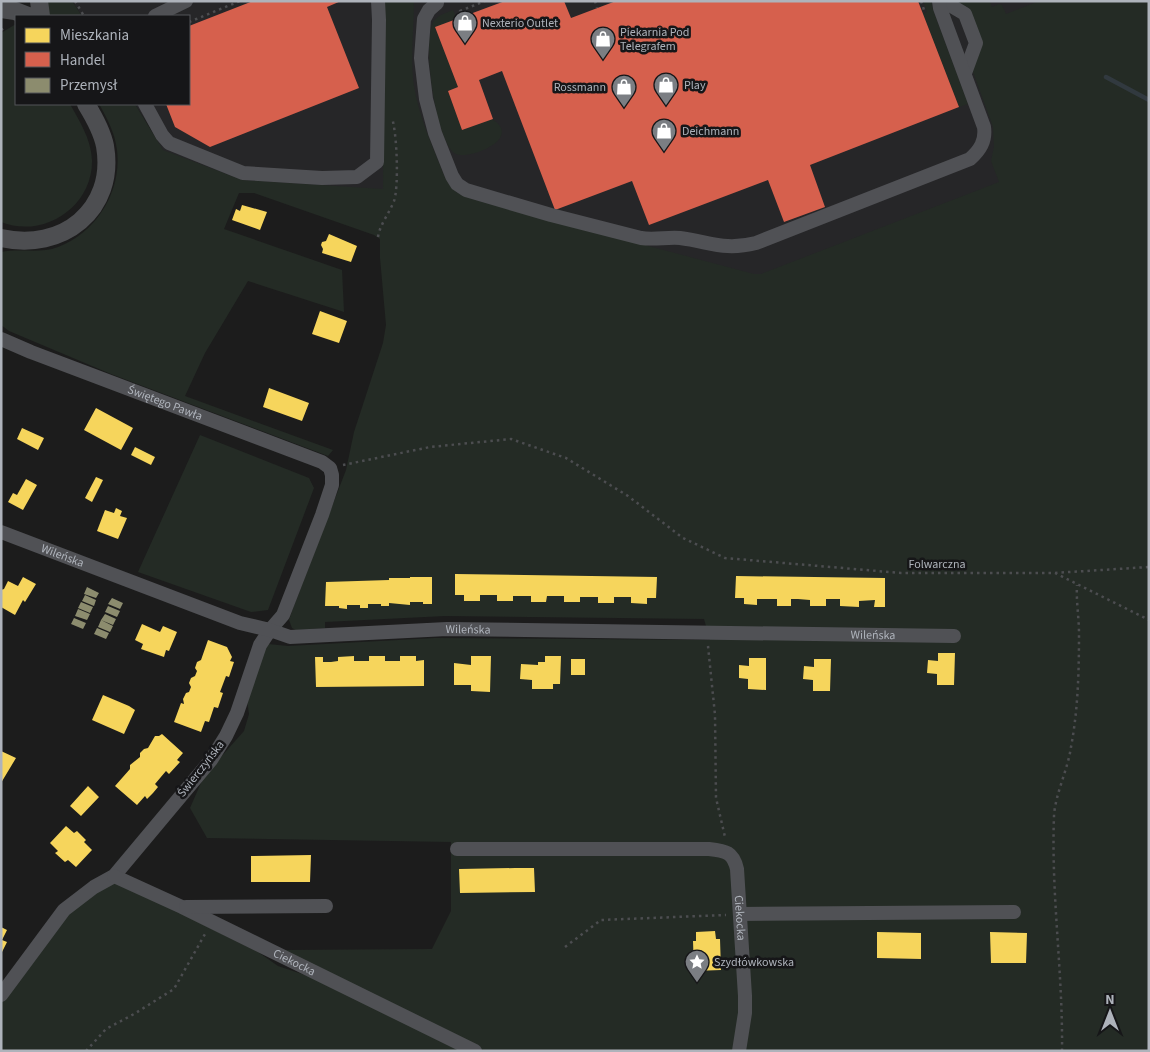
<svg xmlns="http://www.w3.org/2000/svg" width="1150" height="1052" font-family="'Source Sans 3',sans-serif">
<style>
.built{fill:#262628}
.green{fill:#242b25}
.homes{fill:#f6d55c}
.shops{fill:#d6604d}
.industry{fill:#8c8c6e}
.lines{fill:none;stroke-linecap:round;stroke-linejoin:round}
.stream{stroke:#31393f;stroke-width:4.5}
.path{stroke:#4c4d50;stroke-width:2.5;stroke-dasharray:2.5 4;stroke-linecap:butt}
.minor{stroke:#505155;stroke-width:14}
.major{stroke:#4d4e51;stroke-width:18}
.labels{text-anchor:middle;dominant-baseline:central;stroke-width:5;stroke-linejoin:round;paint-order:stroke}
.poi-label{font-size:12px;fill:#aeb3bb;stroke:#161618;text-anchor:start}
.street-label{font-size:12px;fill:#aeb3bb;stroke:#161618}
</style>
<rect width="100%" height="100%" fill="#1c1c1c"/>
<path class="built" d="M72,1h968l-27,207 -227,88 -547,-111 -82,-30 -1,-18 -21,-33h54v-88h-107z"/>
<path class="green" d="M72,1l10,15h-32l-5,-14z
M384,1h30c0,27 -4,59 0,85 5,31 18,59 29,87 9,20 16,22 36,28l275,73h7l238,-92 -8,-21 3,-15 -1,-19 -21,-58 10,-26 -13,-35 -15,-7h36l2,6 7,-3 3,1 4,9 33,-13h110v1050h-664l-204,-101 151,-1 19,-38v-69l-244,-4 -17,-30 14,-32 40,-45 5,-17 -3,-20 11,-38 11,-12 20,2 147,-8 275,2 -6,-21 -259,-3 -120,6v6l-29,2 -4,-2 -3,-8 3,-9 54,-141 8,-38 29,-89 3,-18 -6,-67v-19l-6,-4 -120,-42h-15l-15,36 118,41 2,42 -96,-31 -43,72 -20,43 148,54 -5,6 -217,-82 -102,-43 -8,-6v-73c19,-4 39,2 57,-5 39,-15 64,-56 59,-97 -2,-17 -10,-32 -18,-46h36l28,46 79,30 141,9z
M923,1h8l2,9 35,94 -9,3 -36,-93 4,-2z
M453,10l4,9 -22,9 23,59 -10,4 14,39 30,-11c32,20 -23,41 -36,35 -20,-10 -35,-114 -22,-133 4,-6 12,-8 19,-11z
M16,24v80h54c10,18 21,35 22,56 1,47 -49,79 -91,62v-189z
M200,435l109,43 5,10 -46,122 -17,2 -113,-40z
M118,882l140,70 20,14 33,11 156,74h-466v-50l67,-88 28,-22z"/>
<path class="homes" d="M242,205l25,7 -7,18 -28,-10 4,-11 4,2z
M329,234l28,12 -6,16 -29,-9 1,-4 -2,-4 1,-3 4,-1z
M320,311l27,10 -8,22 -27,-9z
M269,388l40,15 -7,18 -39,-14z
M96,408l37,20 -12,22 -37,-20z
M22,428l22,10 -6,12 -21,-11z
M135,447l20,10 -4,8 -20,-10z
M96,477l7,3 -11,22 -7,-4z
M26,479l11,6 -14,25 -15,-8 5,-9 4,2z
M116,508l6,3 -2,5 7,2 -9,21 -21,-8 8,-21 9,3z
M455,574l202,3 -1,21h-9v6l-16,-1v-6h-17v6h-16v-6h-18v5h-16v-6h-17l-1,6h-15v-6h-18v5h-16v-6h-17v6h-16v-6h-9z
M736,576l149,2v29h-11l1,-7 -16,1v6l-19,-1v-7h-14v7h-16v-6l-12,-1h-7v7h-14v-7h-20v6l-13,-1v-6h-9z
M23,577l13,7 -11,18 -2,-2 -8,15 -14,-8v-17l3,-1 4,-8 10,5z
M410,577h22v27h-9v-2h-13v3l-21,-2v3h-8v-2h-13v4h-8v-3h-13v4l-8,-1v-2h-14l1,-24 63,-2v-2h21z
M142,624l18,8 3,-6 14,6 -8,19 -3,-1 -2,7 -23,-8 2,-5 -8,-4z
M208,640l19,7 5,10 -2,4 4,1 -5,15 -3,-1 -6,16 3,1 -5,15 -4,-1 -5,15 -4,-1 -4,11 -27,-10 7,-19 3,1 -1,-5 3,-6 3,-1 2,-5 -2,-4 2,-5 4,-2 2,-5 -2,-3 2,-6 4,-2z
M938,653h17l-1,32h-17v-11l-10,-1 1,-13 10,1z
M354,656v5h15v-5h16v5h15v-5h16v5l8,-1v26l-108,1 -1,-30h8v5h8l7,-1v-4z
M471,656h20l-1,36 -19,-1v-6h-17v-22l17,2z
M545,656h16l-1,28h-7v5h-21v-9l-12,-1 1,-15 17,1v-3h7z
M749,658h17v32l-18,-1v-10l-9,-1v-13l10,1z
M571,659h14v16h-14z
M814,659h17l-1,32h-17v-11l-10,-1 1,-13 10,1z
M103,695l26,11 6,4 -11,24 -32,-14z
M162,734l21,19 -6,7 3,2 -11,12 -3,-3 -11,13 3,3 -5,6 -6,6 -2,-3 -8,9 -22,-19 15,-17v-4l10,-8v-4l4,-4 4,-1 7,-12h4z
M1,751l15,7 -15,25z
M88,786l11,11 -18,19 -11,-10z
M66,826l8,7 3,-2 9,9 -2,2 8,8 -16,17 -8,-7 -3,2 -10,-9 3,-2 -8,-8z
M311,855l-1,27h-59v-26z
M515,868h19l1,24 -75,1 -1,-24z
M1,927l6,3 -5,10 5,2 -6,12z
M715,931l1,8h4l1,31 -27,1 -1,-30h3v-9z
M877,932l44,1v26l-44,-1z
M990,932l37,1 -1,30h-35z"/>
<path class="shops" d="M253,1h88l-14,6 32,81 -149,59 -35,-20 -9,-23h23v-78z
M505,1h59l7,17 45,-17h302l41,106 -149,58 15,42 -41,15 -16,-42 -119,45 -17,-44 -77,29 -53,-139 -23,9 14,39 -31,11 -14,-39 10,-4 -23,-60z"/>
<path class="industry" d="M87,587l12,6 -3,5 -12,-4z
M85,595l11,5 -2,6 -12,-5z
M112,598l11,5 -3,6 -12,-5z
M81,602l12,5 -3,6 -12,-5z
M108,606l12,5 -3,6 -12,-5z
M78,609l12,5 -3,6 -12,-4z
M105,614l11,5 -3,6 -12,-5z
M74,618l12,5 -3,6 -12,-5z
M101,620l12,6 -3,6 -12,-5z
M97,628l12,5 -3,6 -12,-5z"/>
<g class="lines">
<path class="stream" d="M1106,77l43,23"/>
<path class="path" d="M75,1l9,15
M504,1v1
M595,1l2,7
M921,1l3,9 -2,1
M463,17l-3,-6 25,-10
M189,22l51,-21
M1,30l5,-3
M378,237c2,-13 11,-23 16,-36 5,-14 3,-68 -2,-83
M343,465l87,-18 81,-8 55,19 62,38 55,42 42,20 176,15h153l95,-6
M1055,573l94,47
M708,646l7,69 1,83 9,39
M565,947l36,-27 125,-5
M86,1051l20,-22 28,-15 40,-25 31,-55
M1062,1051c1,-78 -11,-156 -8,-235 1,-21 14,-47 17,-69 7,-37 8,-76 8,-113 0,-17 -3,-33 -2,-49"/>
<g class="minor">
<path d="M943,1l22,13 11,29 -11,30"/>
<path d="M437,3l-8,7 -5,9 -3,39 5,41 9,34 17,43 5,8 9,6 85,25 90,23c13,2 26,-1 39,0 31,4 44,13 76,5l214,-84c10,-9 16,-18 14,-32l-44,-119 -1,-7"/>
<path d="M155,16l31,-15"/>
<path d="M145,104l17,31 7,8 74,30 79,5 35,-1 20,-15 2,-142 -1,-19"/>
<path id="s1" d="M1,339l30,13 291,110 8,6 2,7v10l-10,30 -39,100 -13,15 -10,15 -23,68 -11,23 -15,24 -97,116 -20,11 -30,23 -63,85"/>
<path id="s2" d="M1,532l239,91 30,7 20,7 157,-8 507,7"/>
<path id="s3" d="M457,849h252c17,2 24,3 28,20l8,127v17l-6,38"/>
<path id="s4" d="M114,876l68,31 293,144"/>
<path d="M186,907l140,-1"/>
<path d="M740,914l274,-2"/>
</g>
<path class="major" d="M39,1l2,15
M1,9l14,2 13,5
M1,238c61,14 115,-28 104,-92 -3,-15 -11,-29 -19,-42"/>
</g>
<defs>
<symbol id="shop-pin" viewBox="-11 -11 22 30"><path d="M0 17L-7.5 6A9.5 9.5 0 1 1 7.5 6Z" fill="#7b7e83" stroke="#161618"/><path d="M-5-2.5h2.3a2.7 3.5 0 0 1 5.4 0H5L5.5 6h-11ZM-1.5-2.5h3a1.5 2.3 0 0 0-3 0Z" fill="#fff"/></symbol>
<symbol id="sight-pin" viewBox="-11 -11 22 30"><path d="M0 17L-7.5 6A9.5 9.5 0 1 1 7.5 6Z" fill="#7b7e83" stroke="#161618"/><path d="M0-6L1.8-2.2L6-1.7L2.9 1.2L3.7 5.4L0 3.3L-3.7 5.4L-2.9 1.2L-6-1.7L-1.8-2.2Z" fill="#fff"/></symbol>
</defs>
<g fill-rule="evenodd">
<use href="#shop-pin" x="451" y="9" width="28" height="38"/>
<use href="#shop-pin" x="589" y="25" width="28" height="38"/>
<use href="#shop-pin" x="652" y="71" width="28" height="38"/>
<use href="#shop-pin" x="610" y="73" width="28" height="38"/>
<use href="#shop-pin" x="650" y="117" width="28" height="38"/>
<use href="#sight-pin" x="683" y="948" width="28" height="38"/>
</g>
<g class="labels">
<g class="poi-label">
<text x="482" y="23">Nexterio Outlet</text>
<text x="620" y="32">Piekarnia Pod<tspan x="620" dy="14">Telegrafem</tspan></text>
<text x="684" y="85">Play</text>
<text x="606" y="87" text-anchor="end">Rossmann</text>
<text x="682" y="131">Deichmann</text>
<text x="714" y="962">Szydłówkowska</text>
</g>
<g class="street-label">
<text stroke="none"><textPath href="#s1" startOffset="176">Świętego Pawła</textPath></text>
<text stroke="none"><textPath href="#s2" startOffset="66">Wileńska</textPath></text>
<text x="937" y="564">Folwarczna</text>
<text stroke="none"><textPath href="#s2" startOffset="486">Wileńska</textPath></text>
<text stroke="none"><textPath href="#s2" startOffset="891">Wileńska</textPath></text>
<text transform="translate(201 769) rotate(-52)">Świerczyńska</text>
<text stroke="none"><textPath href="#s3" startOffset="339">Ciekocka</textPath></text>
<text stroke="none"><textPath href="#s4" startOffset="200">Ciekocka</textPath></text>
</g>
</g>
<rect width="1150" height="1052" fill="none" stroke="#aeb3bb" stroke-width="5"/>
<rect x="15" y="15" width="175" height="90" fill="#161618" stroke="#535559"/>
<rect x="25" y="28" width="25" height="15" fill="#f6d55c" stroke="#535559"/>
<text x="60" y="40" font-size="15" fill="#aeb3bb">Mieszkania</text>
<rect x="25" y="52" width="25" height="15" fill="#d6604d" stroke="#535559"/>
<text x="60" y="65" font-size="15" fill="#aeb3bb">Handel</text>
<rect x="25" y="78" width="25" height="15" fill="#8c8c6e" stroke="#535559"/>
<text x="60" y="90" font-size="15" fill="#aeb3bb">Przemysł</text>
<g transform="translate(1110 1012)" stroke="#161618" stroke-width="4" paint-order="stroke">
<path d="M0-4L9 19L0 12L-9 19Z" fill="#aeb3bb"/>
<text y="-8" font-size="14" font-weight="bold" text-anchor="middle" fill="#aeb3bb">N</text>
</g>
</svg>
